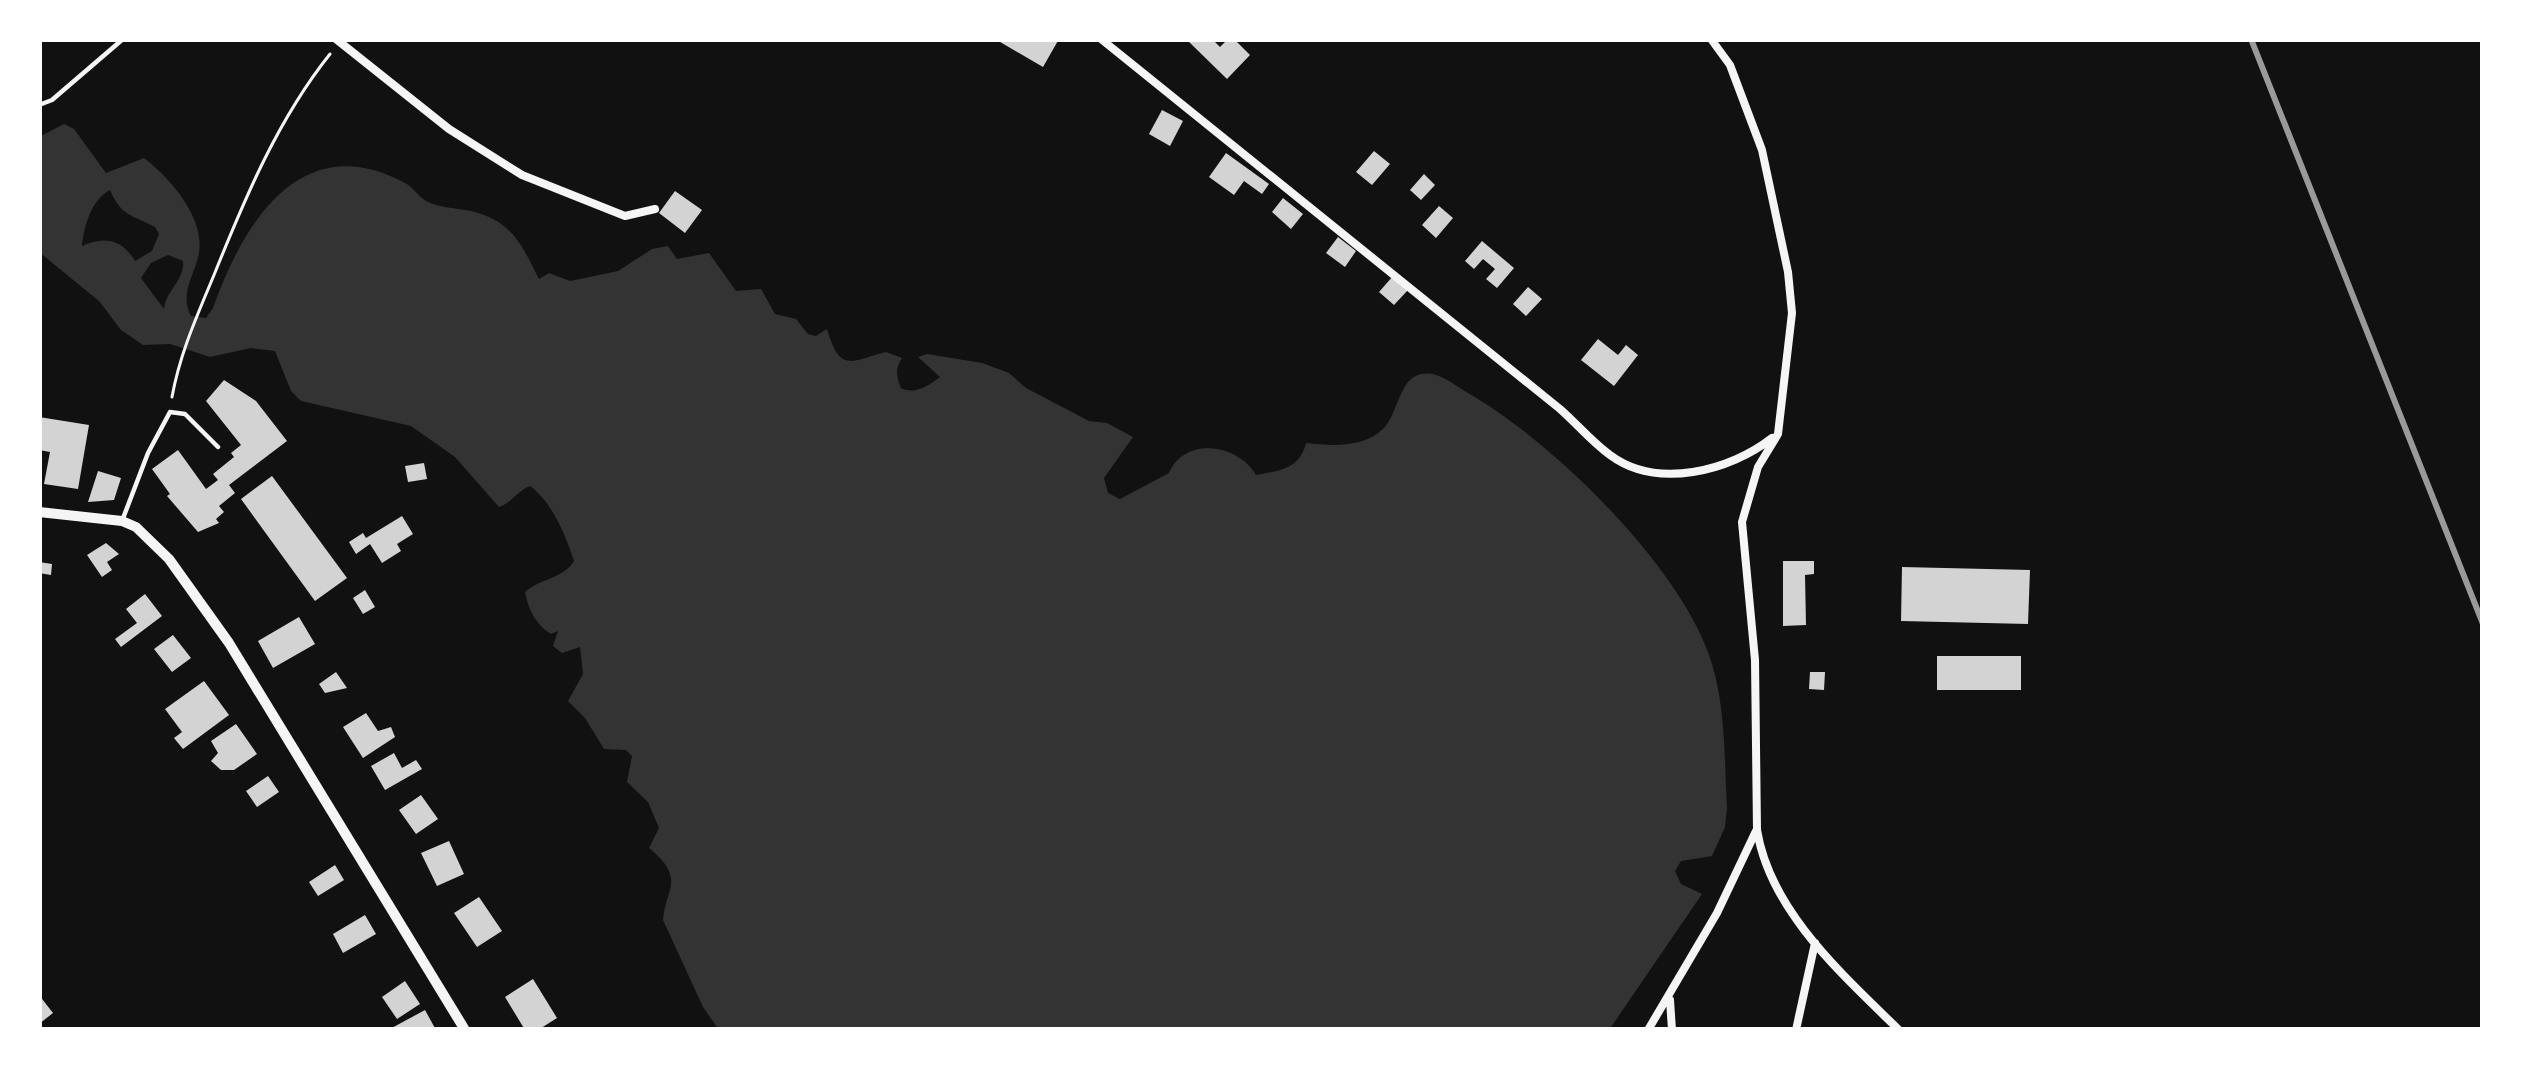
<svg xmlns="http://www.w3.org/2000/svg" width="2522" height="1069" font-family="Commissioner,sans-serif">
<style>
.water{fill:#333;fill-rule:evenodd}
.building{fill:#d3d3d3}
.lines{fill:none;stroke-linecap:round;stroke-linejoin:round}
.path{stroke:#f5f5f5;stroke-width:3}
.service{stroke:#f5f5f5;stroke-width:4.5}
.minor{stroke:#f5f5f5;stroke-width:8}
.tertiary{stroke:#f5f5f5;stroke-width:10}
.rail{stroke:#9a9a9a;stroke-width:6}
</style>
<rect width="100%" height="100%" fill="#111"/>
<path class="water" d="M64,124l10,5 32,44 38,-15c25,19 61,59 55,95 -4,22 -20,40 -8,63l15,2 7,-10c30,-85 88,-181 192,-125 8,4 13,13 21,18 13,7 30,7 45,10 42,10 51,35 68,68l10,-6 21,8 48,-10 34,-22 16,-3 9,13 32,-6 27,38 25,-2 14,25 21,5 12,15 8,2 11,-7c13,45 24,32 59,23l16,6c-7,11 -6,17 -1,30 14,7 27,-2 39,-11l-22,-20 9,-3 55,9 27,10 17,15 63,33 18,2 26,14 -29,41 4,15 12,6 49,-26c16,-37 69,-29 87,2 23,-4 44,-6 50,-32 27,3 58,5 78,-15 17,-18 15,-63 52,-53 11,3 23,13 32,18 85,49 206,168 240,259 18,48 16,104 19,155l-2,20 -13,29 -31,5 -6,10 6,13 21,10 -93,136h-890l-16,-23 -40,-87c2,-31 24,-41 -14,-72l10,-20 -11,-26 -21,-20 5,-26 -6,-6 -22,-1 -19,-31 -17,-17 15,-27 -3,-27 -18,6 -9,-7 5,-15 -7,3c-15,-9 -23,-25 -26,-42 16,-14 38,-13 49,-31 -8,-25 -22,-59 -44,-75 -13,5 -18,17 -31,21l-44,-50 -44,-31 -110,-25 -10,-10 -16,-40 -24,-3 -41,9 -40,-13 -27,1 -22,-15 -22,-29 -60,-49v-115zM110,190c11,26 22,25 45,37l4,7 -7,17 -17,10c-14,-24 -33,-24 -53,-15 2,-20 9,-46 28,-56zM168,255l15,6c2,19 -17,29 -19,48l-23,-31 10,-15z"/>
<path class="building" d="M995,39h64l-16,28z
M1186,39h26l8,8 8,-8h6l16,16 -23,24z
M1162,110l21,11 -13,25 -21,-12z
M1374,151l16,13 -18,21 -16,-13z
M1226,153l43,31 -7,10 -18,-13 -10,14 -25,-18z
M1424,174l11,11 -14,15 -11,-10z
M675,191l27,19 -17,23 -26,-20z
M1283,198l20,16 -12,15 -19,-17z
M1439,206l14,12 -17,20 -14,-13z
M1338,237l18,14 -11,16 -19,-14z
M1482,241l32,27 -17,20 -11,-9 9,-10 -12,-10 -9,10 -9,-8z
M1393,276l15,14 -14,15 -15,-13z
M1528,287l14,12 -16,17 -13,-12z
M1598,339l20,16 8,-10 12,10 -24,31 -33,-26z
M224,380l32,21 31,40 -58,44 6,8 -16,13 5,6 -8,7 3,4 -21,9 -31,-36 3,-2 -18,-25 26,-19 28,39 12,-9 -5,-6 21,-17 -3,-4 10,-8 -35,-44z
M39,417l50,8 -11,64 -34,-5 6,-32 -11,-2z
M424,463l3,16 -19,3 -3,-16z
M98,471l23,7 -7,22 -26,2z
M272,476l75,102 -32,23 -74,-102z
M402,516l11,18 -16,10 4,7 -19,12 -12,-19 -14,10 -7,-12 14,-9 3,5z
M106,543l13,11 -12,8 5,8 -10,7 -15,-22z
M1783,561h31v13l-9,1 1,50 -23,1z
M39,562l13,2 -1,11 -12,-2z
M1902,567l128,3 -2,54 -127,-3z
M365,590l10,17 -12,7 -10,-16z
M145,594l17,22 -41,31 -6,-8 22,-16 -11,-14z
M299,617l16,27 -42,24 -15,-27z
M173,635l18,23 -19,14 -18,-23z
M1937,656h84v34h-84z
M336,672l11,16 -22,5 -6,-9z
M1810,672h15l-1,18 -15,-1z
M204,681l25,34 -46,34 -9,-11 8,-6 -17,-23z
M366,713l12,18 13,-4 4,10 -32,21 -20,-31z
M236,724l21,30 -23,16h-13l-10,-9 7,-8 -7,-12z
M394,753l8,15 14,-8 6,9 -37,21 -14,-24z
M268,776l11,16 -22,15 -11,-16z
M421,795l17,24 -22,15 -17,-24z
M449,841l15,33 -27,12 -16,-33z
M335,865l9,15 -26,16 -9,-14z
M479,897l23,34 -25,16 -23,-34z
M365,915l11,19 -33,19 -10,-19z
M533,979l24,39 -19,12h-13l-20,-33z
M405,981l15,23 -23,15 -15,-22z
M39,995l14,18 -14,11z
M425,1010l11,20h-48z"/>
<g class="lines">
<path class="path" d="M172,397c8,-44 25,-81 42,-122 31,-77 64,-156 116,-221"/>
<path class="service" d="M39,105l13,-5 71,-61
M122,521l26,-68 22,-41 15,2 33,33"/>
<path class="minor" d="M336,39l113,90 73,46 103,41 30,-7
M1101,39l459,370c17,15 32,33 50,46 47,35 120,16 162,-17
M1711,39l19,26 32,85 26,122 4,41 -14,121 -20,33 -16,55 13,138 2,170c13,81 86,145 142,200
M1670,1000l2,30
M1648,1030l69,-117 39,-82
M1796,1030l19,-87"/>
<path class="tertiary" d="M39,512l83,9 14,6 33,32 60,84 236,387"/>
<path class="rail" d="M2251,39l232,585"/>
</g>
<rect width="2522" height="1069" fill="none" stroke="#ffffff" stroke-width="84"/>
</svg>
